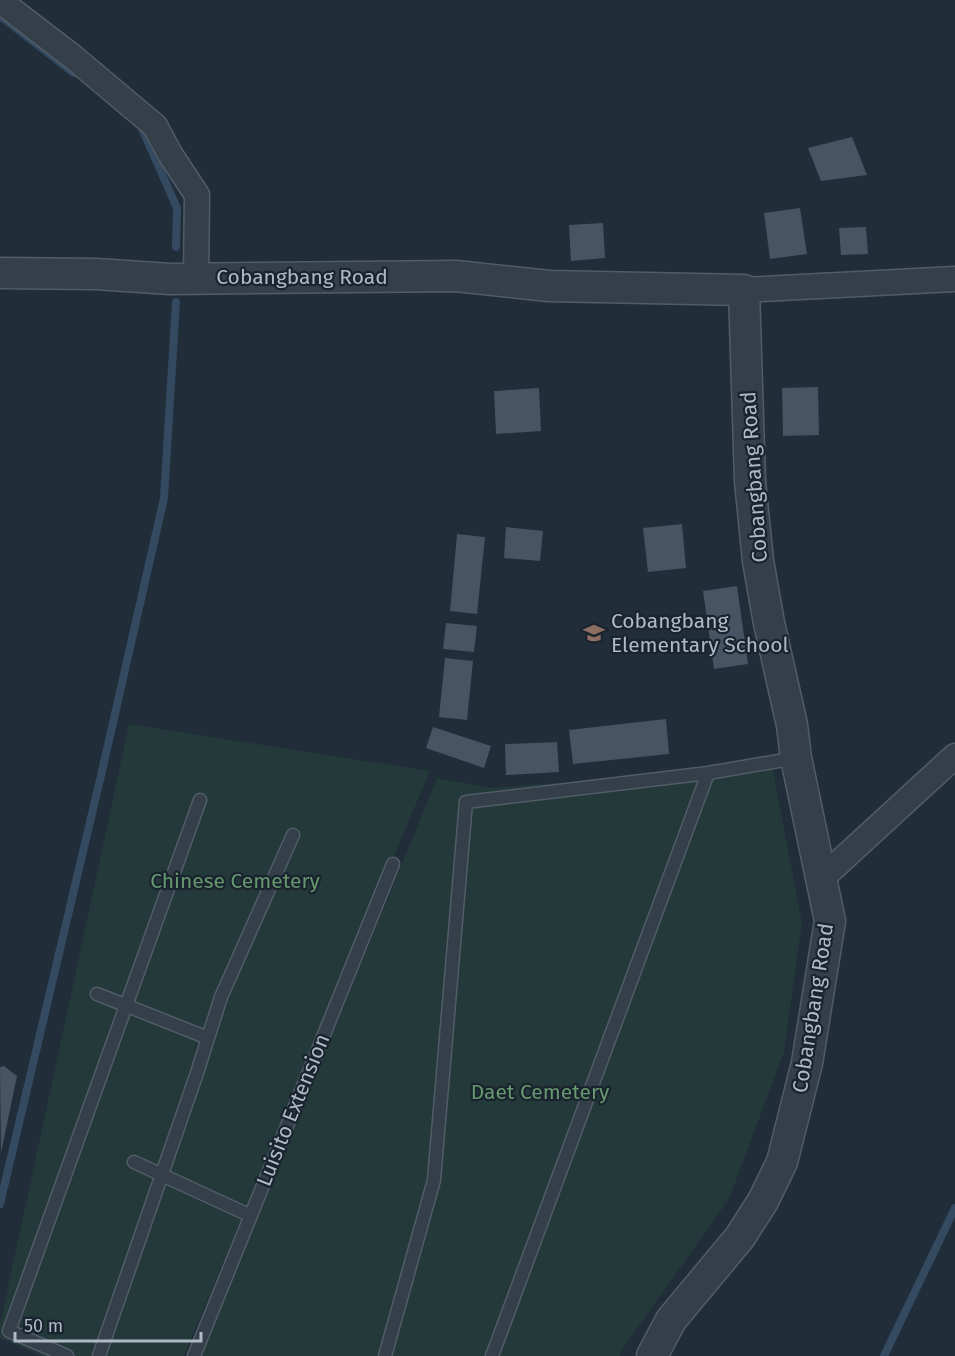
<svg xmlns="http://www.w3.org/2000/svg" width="955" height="1356" font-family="'Fira Sans',sans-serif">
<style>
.green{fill:#23393a}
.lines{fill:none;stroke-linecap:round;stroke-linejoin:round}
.stream{stroke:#344a61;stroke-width:8}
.building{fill:#465463}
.service-casing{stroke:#525c67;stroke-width:15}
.minor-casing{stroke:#525c67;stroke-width:27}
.tertiary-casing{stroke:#525c67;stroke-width:33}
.service{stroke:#343f4a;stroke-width:12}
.minor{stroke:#343f4a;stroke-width:24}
.tertiary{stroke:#343f4a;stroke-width:30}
.labels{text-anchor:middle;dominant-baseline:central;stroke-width:4.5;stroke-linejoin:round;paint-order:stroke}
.street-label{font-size:21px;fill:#afb9c6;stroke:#1a242e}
.poi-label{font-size:21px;fill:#afb9c6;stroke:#1a242e;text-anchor:start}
.park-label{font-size:21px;fill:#66976e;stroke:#1a242e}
</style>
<rect width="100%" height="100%" fill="#212d39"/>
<path class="green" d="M129,724l301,47 -246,585h-143l-41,-18v-14z
M772,765l30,158 -18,129 -55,147 -105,148 -4,9h-419l236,-578 55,10z"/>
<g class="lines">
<path class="stream" d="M0,16l74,57
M140,124l37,84 -1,39
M0,1204l102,-433 62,-273 12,-196
M884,1356l71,-148"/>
</g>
<path class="building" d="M852,137l15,38 -46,6 -13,-33z
M800,208l7,46 -37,5 -6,-46z
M603,223l2,35 -34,3 -2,-36z
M866,227l2,27 -27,1 -2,-27z
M818,387l1,48 -36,1 -1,-48z
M539,388l2,43 -45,3 -2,-43z
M682,524l4,44 -38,4 -5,-44z
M506,527l37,4 -3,30 -36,-3z
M457,534l28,3 -8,77 -27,-3z
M737,586l11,78 -34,5 -11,-78z
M446,623l31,3 -3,26 -31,-3z
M445,658l28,3 -6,59 -28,-3z
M666,719l3,35 -96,10 -4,-34z
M433,727l58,19 -7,22 -58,-20z
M557,742l2,30 -53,3 -1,-31z
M4,1066l13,10 -16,77 -1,-86z"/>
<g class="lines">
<defs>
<path id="service" d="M97,994l111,44
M134,1162l117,54
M67,1356l-58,-25 191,-531
M99,1356l98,-283 24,-76 72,-162
M194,1356l199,-492
M385,1356l49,-176 32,-378 242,-29 88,-15
M492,1356l216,-583"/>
<path id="minor" d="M0,1l73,56 82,69 15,28 27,41 -1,82
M744,290l211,-11
M821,879l134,-123"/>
<path id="tertiary" d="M0,273l96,1 74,5 286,-3 93,10 195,4 6,191 8,80 11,62 23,102 4,33 34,163 -23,142 -25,99 -19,39 -23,36 -69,83 -19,36"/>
</defs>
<use href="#service" class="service-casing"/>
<use href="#minor" class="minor-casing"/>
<use href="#tertiary" class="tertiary-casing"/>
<use href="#service" class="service"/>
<use href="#minor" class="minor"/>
<use href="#tertiary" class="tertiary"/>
</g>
<defs>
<symbol id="school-bare" viewBox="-9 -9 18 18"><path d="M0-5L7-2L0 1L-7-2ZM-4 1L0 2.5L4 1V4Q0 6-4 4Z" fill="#8d6e63" stroke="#1a242e" stroke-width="2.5" paint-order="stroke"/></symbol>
</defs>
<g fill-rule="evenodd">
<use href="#school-bare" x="579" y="618" width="30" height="30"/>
</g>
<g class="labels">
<g class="street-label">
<text x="302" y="277">Cobangbang Road</text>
<text transform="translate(754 477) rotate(-94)">Cobangbang Road</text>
<text transform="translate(813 1008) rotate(-81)">Cobangbang Road</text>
<text transform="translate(293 1110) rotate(-68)">Luisito Extension</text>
</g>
<g class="poi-label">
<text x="611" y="621">Cobangbang<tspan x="611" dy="24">Elementary School</tspan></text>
</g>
<g class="park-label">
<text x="235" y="881">Chinese Cemetery</text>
<text x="540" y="1092">Daet Cemetery</text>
</g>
</g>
<path d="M15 1332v9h186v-9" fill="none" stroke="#afb9c6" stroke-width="3"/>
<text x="24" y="1332" font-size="18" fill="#afb9c6" stroke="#1a242e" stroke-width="4.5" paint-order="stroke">50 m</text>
</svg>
